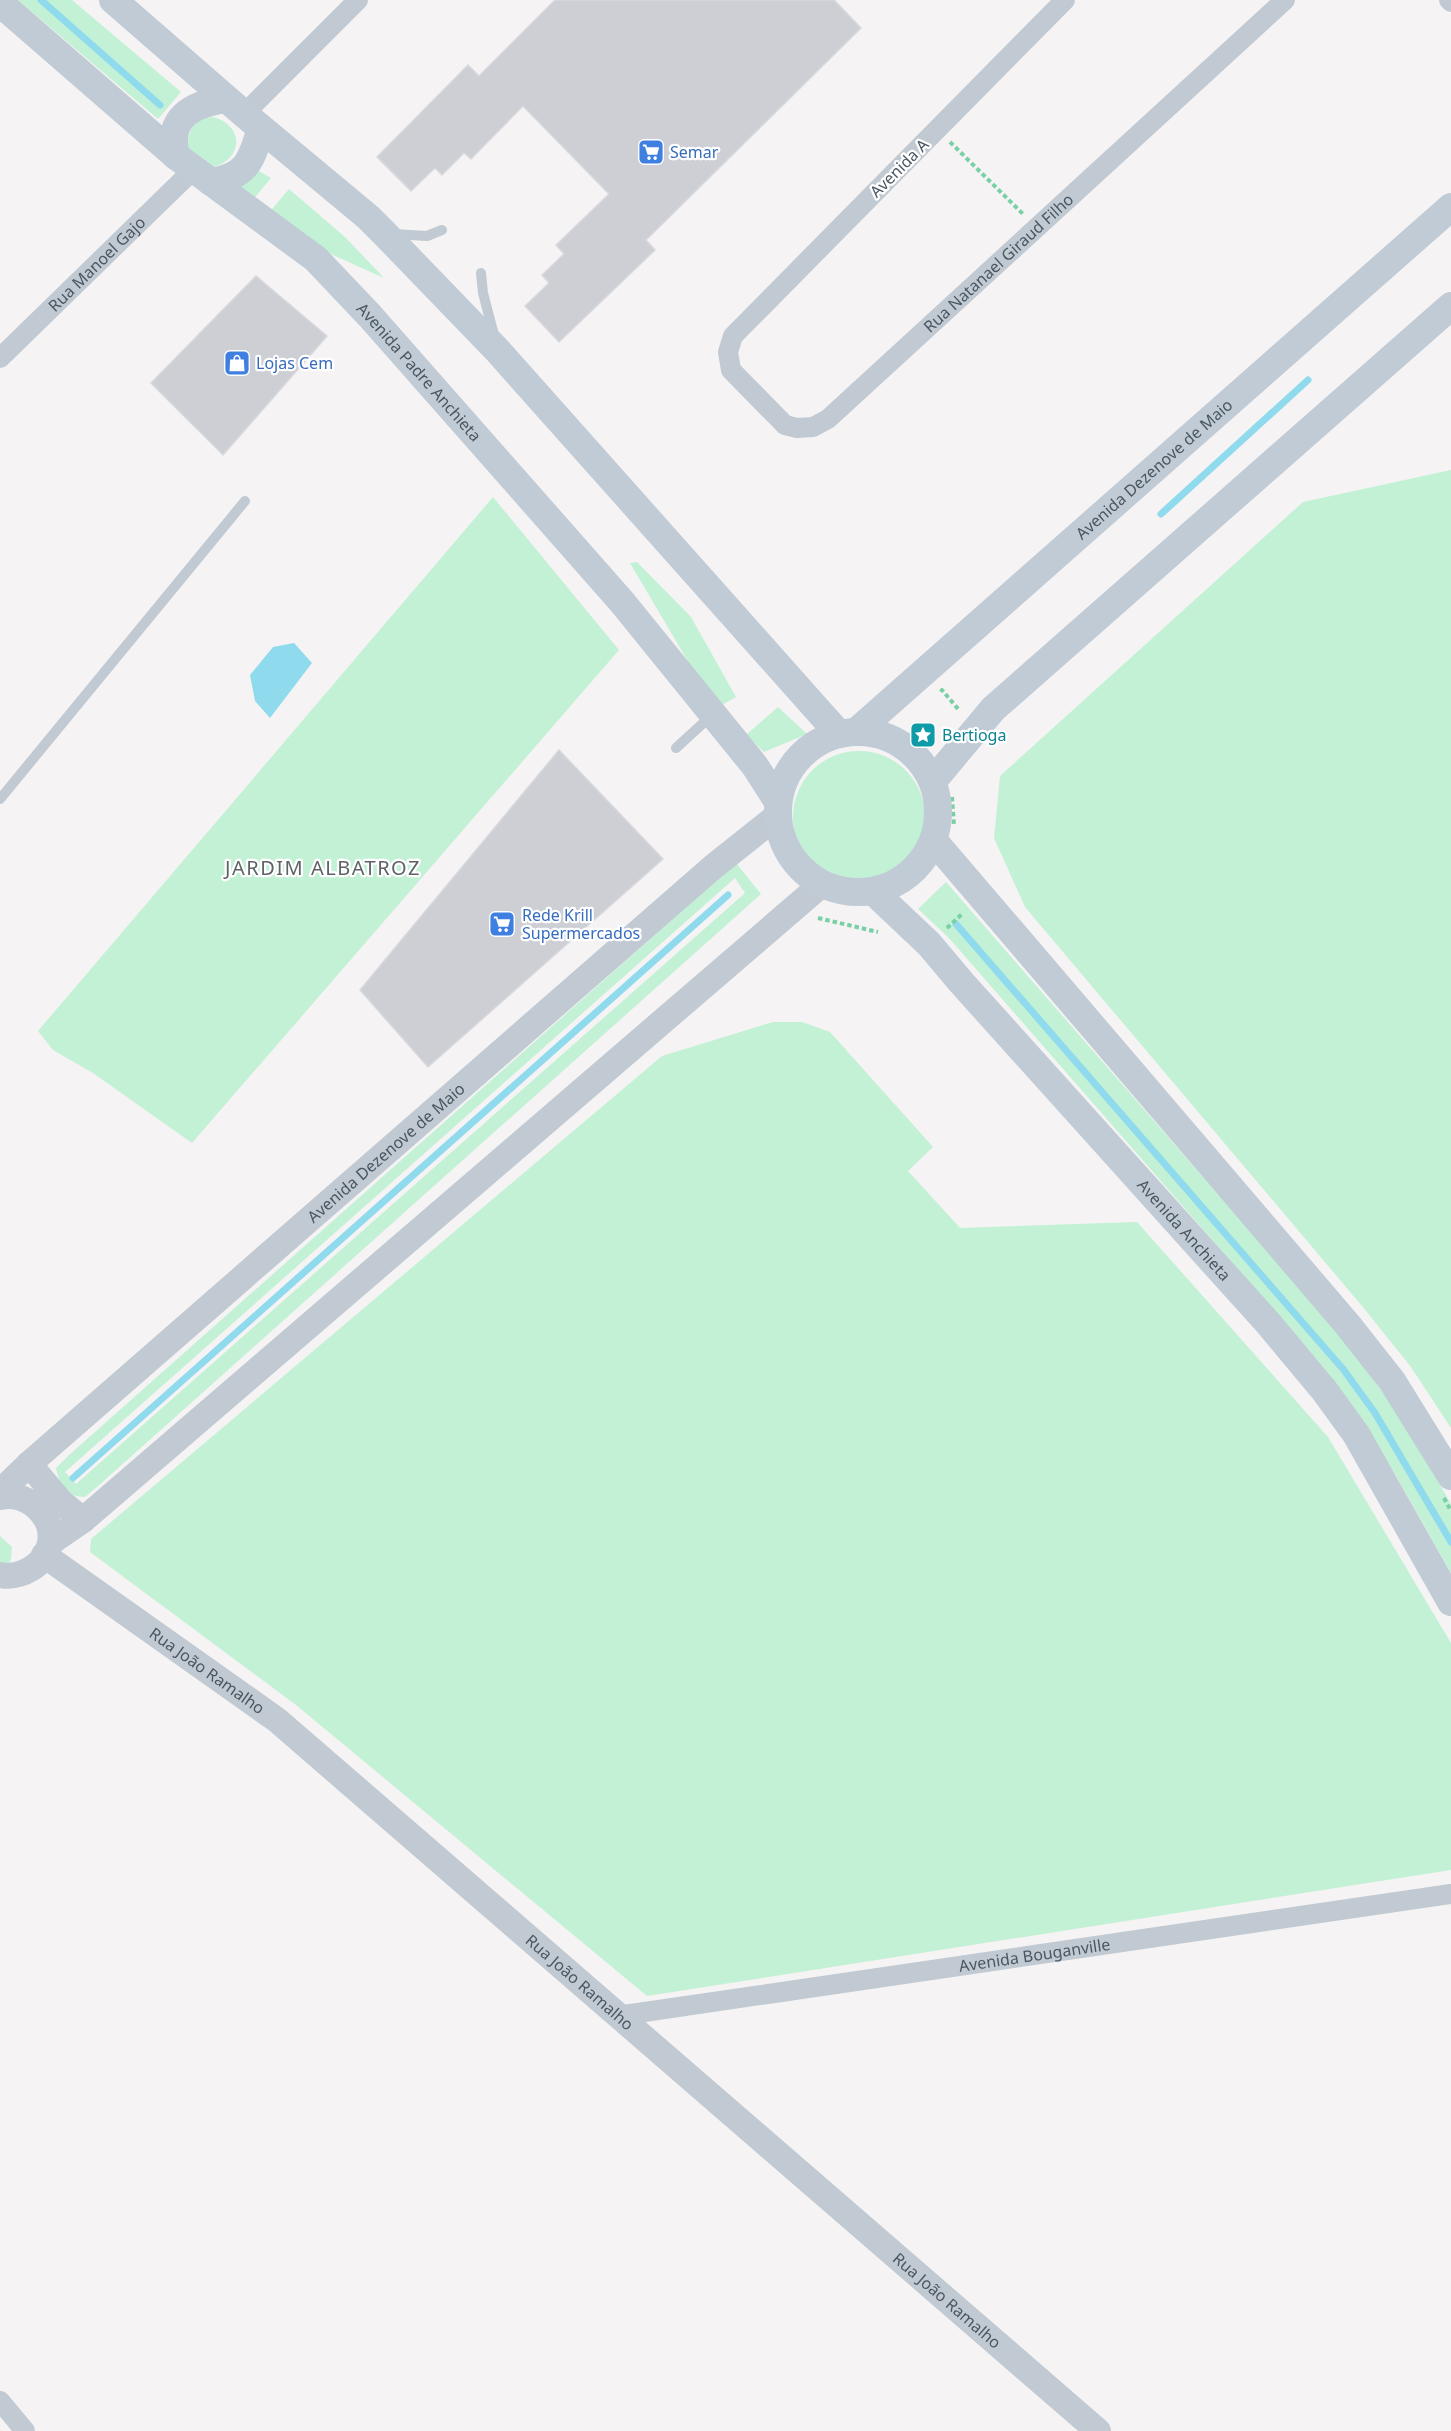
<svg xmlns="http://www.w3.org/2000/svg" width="1451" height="2431" font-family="'Noto Sans',sans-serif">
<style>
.green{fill:#c3f1d5;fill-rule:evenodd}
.water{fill:#90daee}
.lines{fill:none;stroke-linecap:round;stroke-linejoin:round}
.stream{stroke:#90daee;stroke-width:7}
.building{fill:#cdcfd5;stroke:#d7d9de;stroke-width:1.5}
.path{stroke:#7ad0a6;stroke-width:4;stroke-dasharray:4.5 3;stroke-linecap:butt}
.service{stroke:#c1cad2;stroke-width:10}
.minor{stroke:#c1cad2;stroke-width:20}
.tertiary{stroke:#c1cad2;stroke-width:26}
.secondary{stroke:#c1cbd6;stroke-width:28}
.labels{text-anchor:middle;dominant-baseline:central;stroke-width:4.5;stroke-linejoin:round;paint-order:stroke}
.shop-label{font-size:16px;fill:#366cbe;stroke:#fff;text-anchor:start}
.street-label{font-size:16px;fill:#4a5661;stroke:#fff}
.culture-label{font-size:16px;fill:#0d838f;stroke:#fff;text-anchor:start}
.quarter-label{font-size:20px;letter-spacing:1.5px;fill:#5f6368;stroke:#fff}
</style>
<rect width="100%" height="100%" fill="#f5f3f3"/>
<path class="green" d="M18,0h54l109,92 -23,27z
M213,117c31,8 31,42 0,50l-25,-17c0,-19 4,-31 25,-33z
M259,171l12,7 -20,24 -12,-13z
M289,189l56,48 39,41 -51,-23 -30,-18 -31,-28z
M1451,470v958l-40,-61 -49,-61 -337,-399 -31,-69 6,-62 303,-274z
M493,497l126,153 -427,493 -99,-70 -40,-23 -15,-19z
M637,562l54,55 45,80 -16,9 -31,-43 -59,-100z
M778,707l29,27 -43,18 -18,-17z
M793 817a66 66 0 1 1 132 0a66 66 0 1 1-132 0Z
M736,863l25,31 -663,592 -13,11c-19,0 -25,-11 -29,-29l12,-12zM735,878l10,15 -669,591 -11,-12z
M946,882l396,455 61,83 48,84v69l-57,-101 -71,-105 -374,-429 -31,-29z
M773,1022h29l28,10 103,115 -25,24 52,57 177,-6 191,215 123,206v227l-804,126 -351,-291 -206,-153 1,-13 571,-483z
M0,1536l12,11 -1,13 -11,13z"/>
<path class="water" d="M294,643l18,20 -42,55 -15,-17 -5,-26 23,-28z"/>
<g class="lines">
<path class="stream" d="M41,0l119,105
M1161,514l147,-134
M956,924l387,445 32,44 76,129
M73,1478l655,-583"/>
</g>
<path class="building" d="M555,0h279l27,28 -215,212 9,10 -96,92 -34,-36 24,-23 -7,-8 22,-21 -8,-9 53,-51 -86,-88 -52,53 -7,-6 -22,22 -7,-7 -24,23 -34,-34 91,-92 11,11z
M256,276l71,60 -104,119 -72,-72z
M559,750l104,109 -235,208 -68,-77z"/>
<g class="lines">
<path class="path" d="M950,142l74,73
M941,692l1,-2 17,20
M952,797l2,29
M818,918l60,14
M947,928l15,-14
M1444,1498l7,13"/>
<path class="service" d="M393,234l34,2 15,-6
M481,273l2,20 11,42
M676,748l36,-33
M0,799l245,-298"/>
<g class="minor">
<path id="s1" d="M1065,0l-332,336 -5,16 3,18 54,55 12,3 16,-1 15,-8 457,-419"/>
<path d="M1449,0l2,2"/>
<path d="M244,114l114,-114"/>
<path id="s2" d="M0,358l193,-188"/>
<path id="s3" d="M617,2016l834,-122"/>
<path d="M0,2401l25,30"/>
</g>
<g class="tertiary">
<path d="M29,1464l32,38 22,18"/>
<path id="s4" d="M0,1492l29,-28 684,-597 64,-51"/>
<path d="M0,1497c26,-6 55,18 50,46 -4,22 -30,36 -50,32"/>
<path d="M51,1542l32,-22 738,-635"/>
<path id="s5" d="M44,1555l233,165 821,711"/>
</g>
<g class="secondary">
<path d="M113,0l131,114 124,103 16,16 113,117 342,384"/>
<path id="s6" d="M0,3l176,153 140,103 54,57 252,286 133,164 23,36"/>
<path d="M176,156c-10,-39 17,-52 50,-57"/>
<path d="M211,182c37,-6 40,-22 50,-53"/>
<path id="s7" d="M857,731l594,-524"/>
<circle cx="858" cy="812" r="80"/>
<path d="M933,781l60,-72 458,-403"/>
<path d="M934,841l413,483 45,57 59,95"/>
<path id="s8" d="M874,892l55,52 32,38 307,341 56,67 32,44 95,168"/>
</g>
</g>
<defs>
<symbol id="supermarket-square" viewBox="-11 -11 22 22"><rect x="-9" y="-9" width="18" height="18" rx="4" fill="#3f7fe0" stroke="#fff"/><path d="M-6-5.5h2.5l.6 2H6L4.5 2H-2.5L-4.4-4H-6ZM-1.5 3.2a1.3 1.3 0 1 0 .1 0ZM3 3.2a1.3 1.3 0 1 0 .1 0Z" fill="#fff"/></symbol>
<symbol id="shop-square" viewBox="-11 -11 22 22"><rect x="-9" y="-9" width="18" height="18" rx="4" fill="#3f7fe0" stroke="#fff"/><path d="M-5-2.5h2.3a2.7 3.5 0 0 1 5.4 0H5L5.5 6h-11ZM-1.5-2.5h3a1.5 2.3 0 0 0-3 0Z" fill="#fff"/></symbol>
<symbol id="sight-square" viewBox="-11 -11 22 22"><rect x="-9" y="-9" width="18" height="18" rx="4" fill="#0f9aa8" stroke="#fff"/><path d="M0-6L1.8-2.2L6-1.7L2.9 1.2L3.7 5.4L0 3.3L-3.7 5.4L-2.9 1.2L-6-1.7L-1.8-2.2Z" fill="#fff"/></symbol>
</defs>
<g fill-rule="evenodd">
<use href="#supermarket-square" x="636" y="137" width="30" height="30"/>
<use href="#shop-square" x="222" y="348" width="30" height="30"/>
<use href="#sight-square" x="908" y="720" width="30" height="30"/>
<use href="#supermarket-square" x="487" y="909" width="30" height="30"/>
</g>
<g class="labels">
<g class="shop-label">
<text x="670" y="152">Semar</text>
<text x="256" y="363">Lojas Cem</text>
<text x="522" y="915">Rede Krill<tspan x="522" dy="18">Supermercados</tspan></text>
</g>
<g class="street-label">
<text transform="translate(899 168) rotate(-45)">Avenida A</text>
<text stroke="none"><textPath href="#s1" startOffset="861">Rua Natanael Giraud Filho</textPath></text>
<text stroke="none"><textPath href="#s2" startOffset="135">Rua Manoel Gajo</textPath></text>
<text stroke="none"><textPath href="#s6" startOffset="560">Avenida Padre Anchieta</textPath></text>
<text stroke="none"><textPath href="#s7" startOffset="396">Avenida Dezenove de Maio</textPath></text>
<text stroke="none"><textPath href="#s4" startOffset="514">Avenida Dezenove de Maio</textPath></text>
<text stroke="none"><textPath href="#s8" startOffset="459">Avenida Anchieta</textPath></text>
<text stroke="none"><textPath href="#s5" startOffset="200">Rua João Ramalho</textPath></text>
<text stroke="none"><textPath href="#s3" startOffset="422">Avenida Bouganville</textPath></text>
<text stroke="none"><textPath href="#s5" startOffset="686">Rua João Ramalho</textPath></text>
<text stroke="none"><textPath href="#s5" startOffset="1172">Rua João Ramalho</textPath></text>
</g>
<g class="culture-label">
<text x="942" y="735">Bertioga</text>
</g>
<g class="quarter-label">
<text x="323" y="867">JARDIM ALBATROZ</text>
</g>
</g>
</svg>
